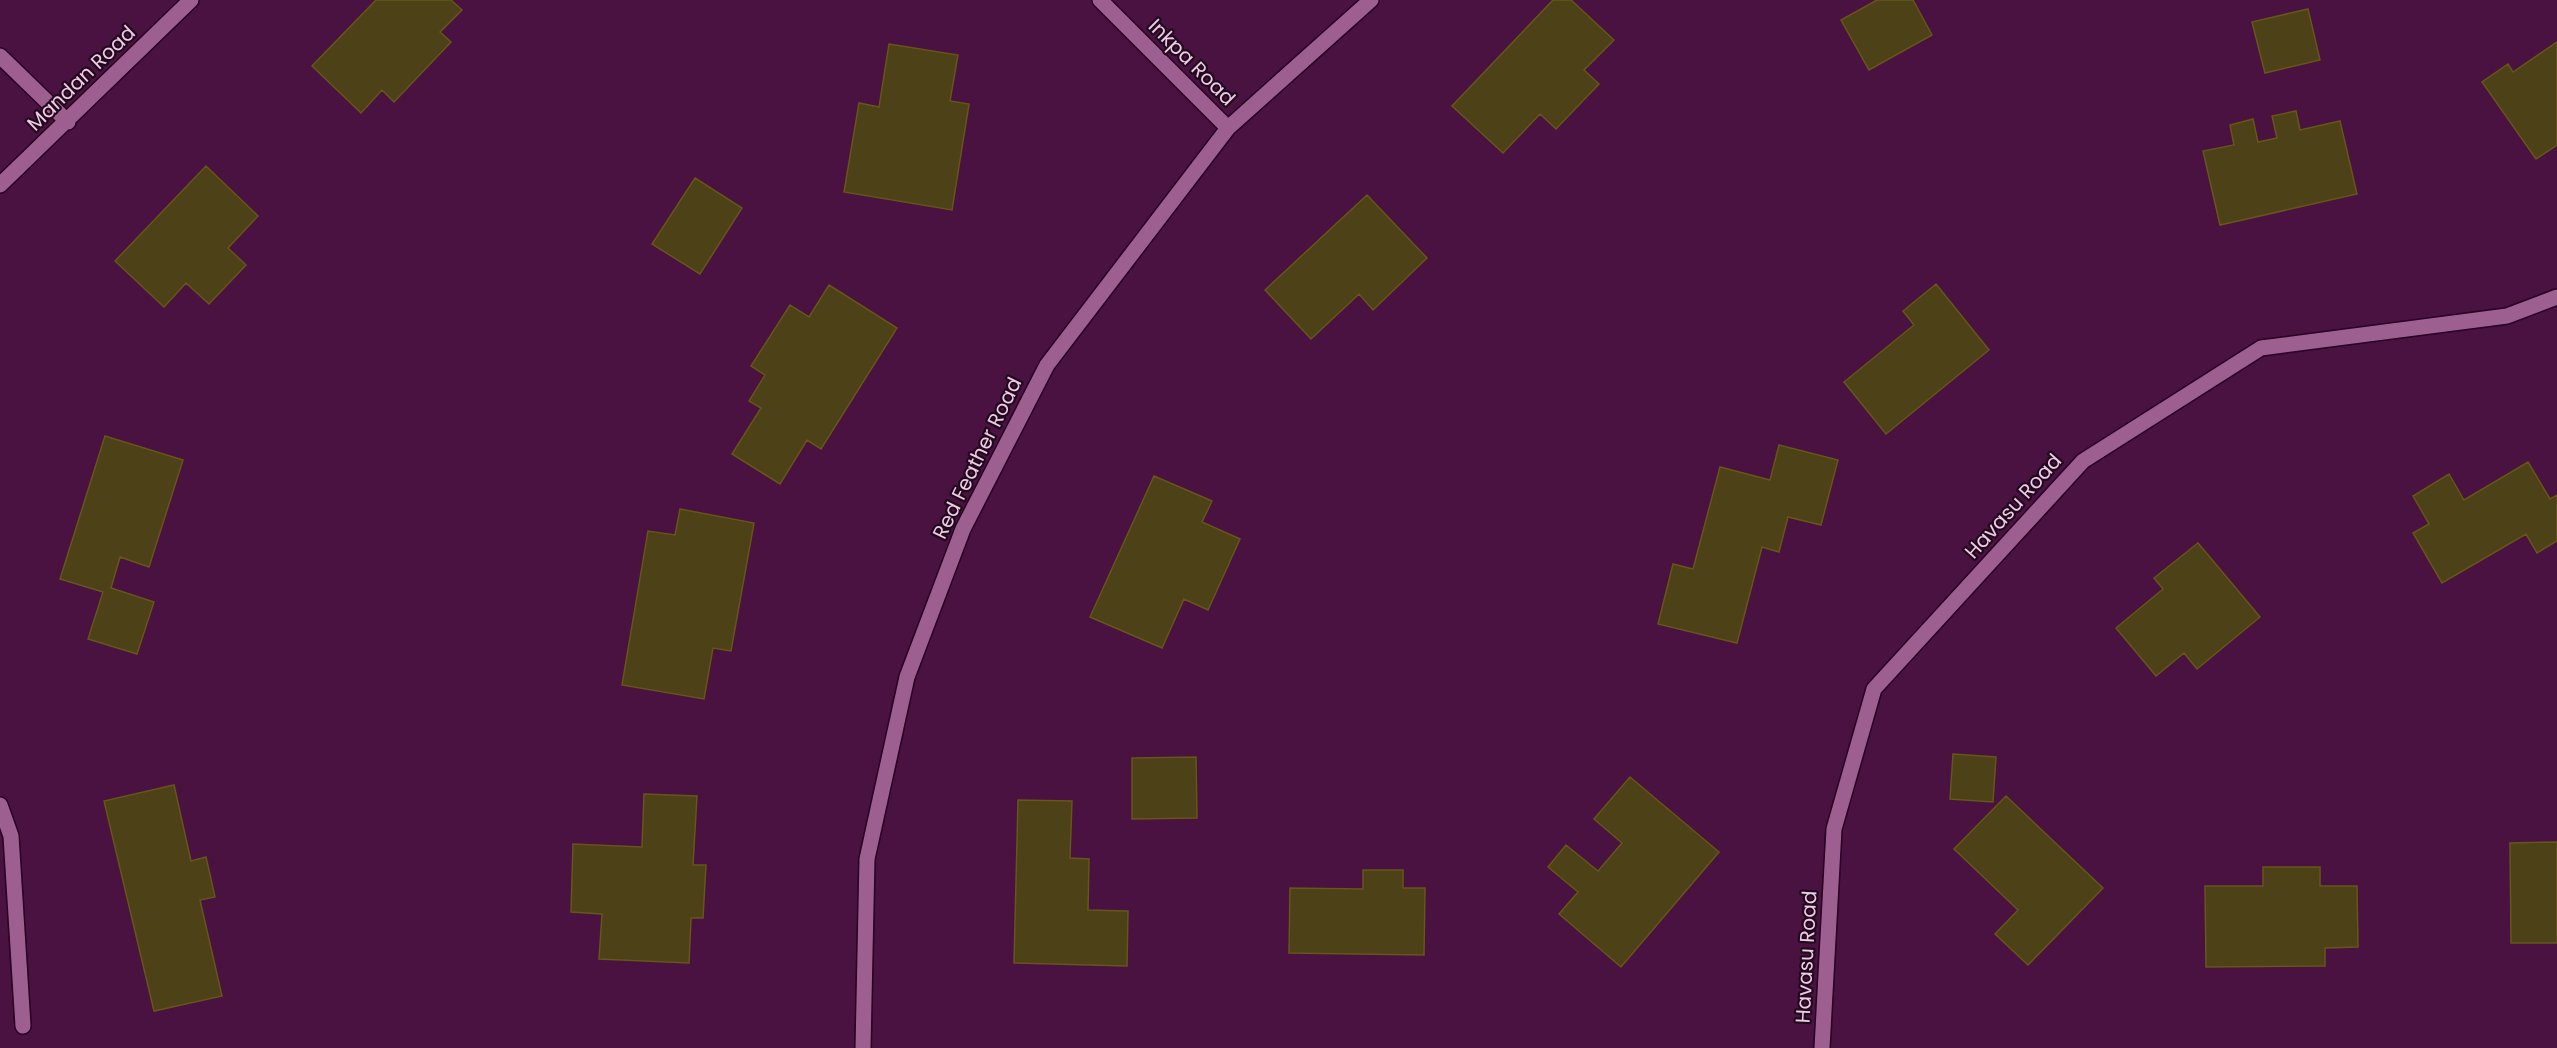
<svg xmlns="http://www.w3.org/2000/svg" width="2557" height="1048" font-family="Poppins,sans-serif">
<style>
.building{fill:#4c4117;stroke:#665618;stroke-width:1.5}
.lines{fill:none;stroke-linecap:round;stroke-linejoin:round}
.minor-casing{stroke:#290123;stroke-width:18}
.minor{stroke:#9c5f90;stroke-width:15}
.labels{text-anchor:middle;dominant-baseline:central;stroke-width:4.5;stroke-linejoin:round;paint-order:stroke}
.street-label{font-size:20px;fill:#eecce6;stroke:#220a1e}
</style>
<rect width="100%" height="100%" fill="#491240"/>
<path class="building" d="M376,0h75l11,10 -22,22 11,10 -57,60 -12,-12 -21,23 -49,-47z
M1553,0h18l43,40 -30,30 15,14 -43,45 -16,-15 -37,39 -51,-47z
M1877,0h36l19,35 -63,35 -28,-50z
M2308,9l12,51 -55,13 -13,-51z
M2557,42v103l-21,14 -54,-77 26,-18 5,8z
M889,44l69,11 -8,46 19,3 -17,106 -108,-18 15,-89 20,4z
M2296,111l4,19 40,-9 17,73 -137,31 -17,-74 31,-6 -4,-20 23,-6 5,23 19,-4 -5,-22z
M206,166l52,50 -30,32 18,17 -37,39 -23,-21 -22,24 -49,-46z
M695,178l47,30 -42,66 -48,-30z
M1367,195l60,63 -54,52 -14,-16 -48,45 -46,-49z
M1936,284l53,66 -103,84 -42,-52 70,-57 -11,-14z
M829,285l68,43 -76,121 -14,-9 -27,44 -48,-30 29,-46 -12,-7 16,-26 -14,-9 39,-61 19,12z
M105,436l78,24 -34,107 -29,-10 -9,31 43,14 -17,52 -49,-15 15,-47 -43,-13z
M1779,445l59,15 -17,65 -33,-8 -9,35 -17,-5 -25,96 -79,-19 15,-60 20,5 27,-102 50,13z
M2528,462l22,37 7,-4v46l-20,12 -11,-19 -84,49 -29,-50 16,-9 -16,-28 36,-22 15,26z
M1154,476l58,25 -10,21 38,17 -32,71 -24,-11 -22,49 -72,-31z
M680,509l74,14 -23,128 -18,-3 -9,51 -82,-14 26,-154 27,4z
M2198,543l62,74 -63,52 -13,-16 -28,23 -40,-48 47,-39 -9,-11z
M1953,754l43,3 -3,45 -43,-3z
M1196,757l1,61 -65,1v-61z
M1630,777l89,75 -98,115 -62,-53 19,-22 -30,-25 18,-22 32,26 24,-28 -28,-24z
M174,785l17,76 15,-4 9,40 -15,3 22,96 -68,15 -50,-210z
M644,794l53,2 -4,69h13l-3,53h-12l-2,45 -90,-4 3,-45 -31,-2 2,-68 69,3z
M2006,796l97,92 -75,77 -33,-31 23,-24 -64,-61z
M1018,800l54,1 -2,57 19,1 -1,51 40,1 -1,55 -113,-3z
M2557,842v101h-46l-1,-100z
M2263,867h57v19h37l1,61 -33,1v18l-119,1 -1,-81h58z
M1363,870h40v18h22l-1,67 -135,-2 1,-65 73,1z"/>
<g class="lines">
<defs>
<path id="minor" d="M1100,0l128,128
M0,56l68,66
M0,185l191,-185
M0,805l11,31 12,190
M863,1048l4,-189 40,-182 56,-148 84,-164 181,-237 143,-128
M1822,1048l12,-219 40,-140 209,-228 178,-113 246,-32 50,-19"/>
</defs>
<use href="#minor" class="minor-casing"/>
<use href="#minor" class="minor"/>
</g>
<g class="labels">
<g class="street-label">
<text transform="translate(1192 62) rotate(45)">Inkpa Road</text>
<text transform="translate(81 78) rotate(-44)">Mandan Road</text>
<text transform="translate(977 458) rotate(-64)">Red Feather Road</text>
<text transform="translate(2013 506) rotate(-48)">Havasu Road</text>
<text transform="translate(1806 957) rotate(-87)">Havasu Road</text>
</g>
</g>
</svg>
